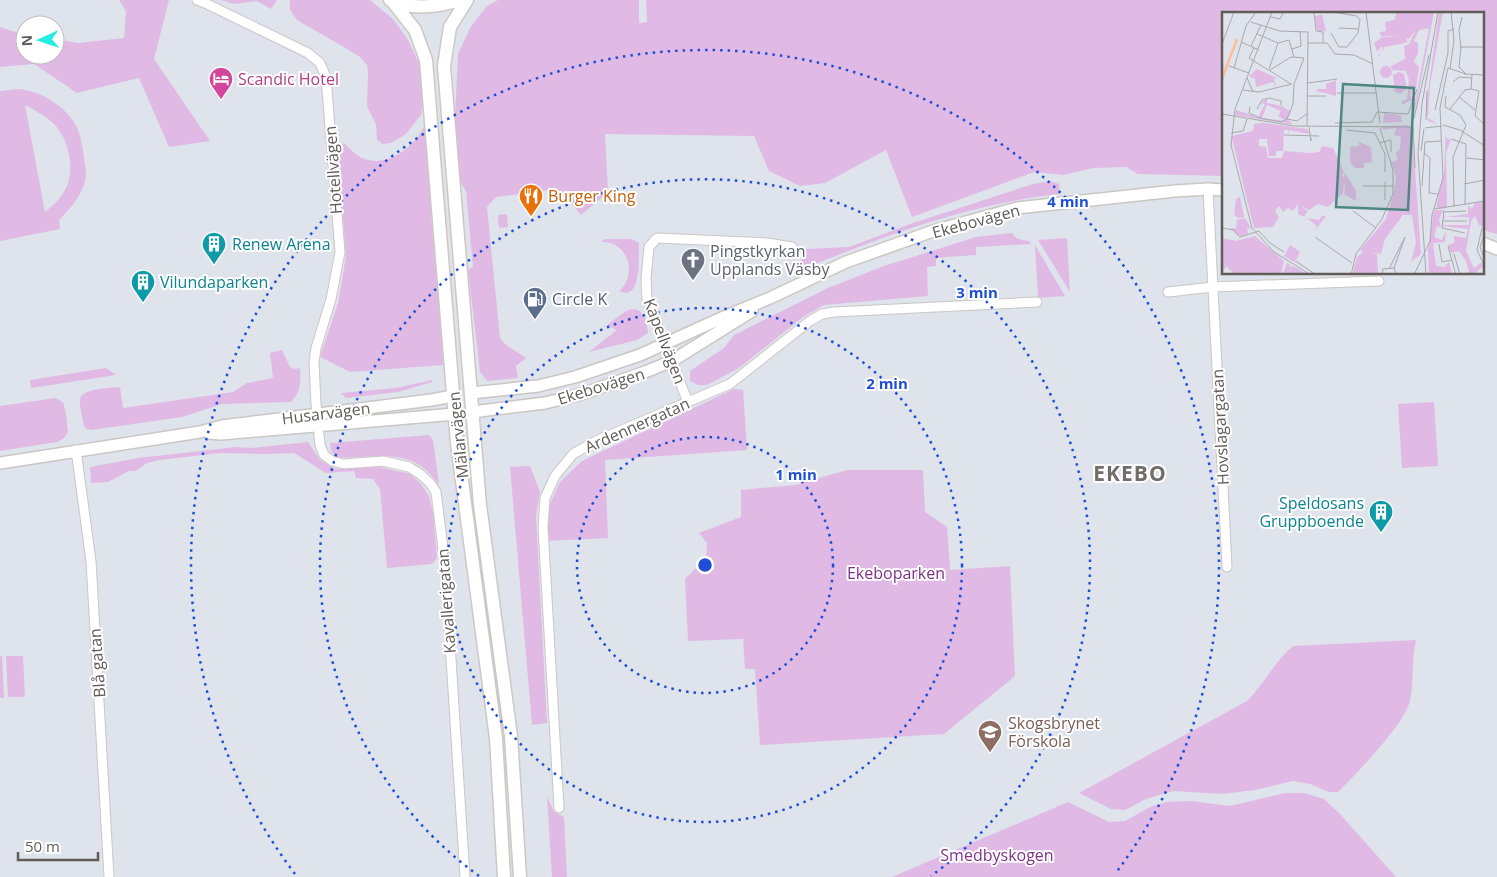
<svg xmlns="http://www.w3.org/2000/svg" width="1497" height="877" font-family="'Open Sans',sans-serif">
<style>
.green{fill:#e0bae4;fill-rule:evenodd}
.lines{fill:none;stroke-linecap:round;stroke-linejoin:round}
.minor-casing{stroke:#cac7c3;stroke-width:11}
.tertiary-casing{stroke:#cac7c3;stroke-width:14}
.secondary-casing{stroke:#cdc8c3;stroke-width:15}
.minor{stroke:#fff;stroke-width:9}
.tertiary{stroke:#fff;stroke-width:11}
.secondary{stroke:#fff;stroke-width:12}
.ring{fill:none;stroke:#1d4ed8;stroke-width:2.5;stroke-dasharray:2.5 5}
.labels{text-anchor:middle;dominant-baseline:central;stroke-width:4;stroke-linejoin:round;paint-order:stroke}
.hotel-label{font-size:16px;fill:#b23c85;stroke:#fff;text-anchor:start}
.street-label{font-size:16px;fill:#605c58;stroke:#fff}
.food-label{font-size:16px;fill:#c56008;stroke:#fff;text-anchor:start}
.culture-label{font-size:16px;fill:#0d838f;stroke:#fff;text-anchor:start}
.worship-label{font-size:16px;fill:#5b616d;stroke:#fff;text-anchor:start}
.service-label{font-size:16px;fill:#4e5e75;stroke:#fff;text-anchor:start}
.park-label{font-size:16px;fill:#803385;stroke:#fff}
.education-label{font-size:16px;fill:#785e54;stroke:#fff;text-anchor:start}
.district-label{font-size:21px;font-weight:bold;letter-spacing:1px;fill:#726d69;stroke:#fff}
.inset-river{fill:none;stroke:#ffbc9b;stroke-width:2.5}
.inset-road{fill:none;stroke:#a8a9ad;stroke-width:1}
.view{fill:#4e8782;fill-opacity:0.15;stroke:#4e8782;stroke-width:2.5}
.inset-edge{fill:none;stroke:#605c58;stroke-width:2.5}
.centre{fill:#1d4ed8;stroke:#fff;stroke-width:2.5}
.ring-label{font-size:15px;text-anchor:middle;font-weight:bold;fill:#1d4ed8;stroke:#fff;stroke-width:4;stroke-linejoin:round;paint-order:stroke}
</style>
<rect width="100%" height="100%" fill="#dfe3ec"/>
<path class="green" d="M119,0h50l-15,59 56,82 -41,6 -30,-69 -62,15 -43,-29 -34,3v-40l25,8v20h30v-16l23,4 46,-5 2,-27z
M221,0h56l-6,9 -14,-8 -23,3z
M290,0h80l23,19 14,19 12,25 3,11 1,26 -2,15 -15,19 -15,9 -8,1 -6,-4 -1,-15 -9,-19 1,-33 -1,-8 -7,-8 -18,-11 -45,-26 -7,-10z
M498,0h141v23l8,-1 -1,-22h851v234l-14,-4v-216h-260v162l-85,-2 -12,-7 -32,1 -31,7 -29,-3 -122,45 -26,-67 -61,33 -25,3 -31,-15 -15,-35 -149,-2 3,58 -27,23 -18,-22 -14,-3 -53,7 -9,10 13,131 6,7 20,13 -10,8 2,12 -31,3 -7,-9 -12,-103 5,-2 -7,-76 -6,-9 -5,-65 3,-63 13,-28 16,-20z
M19,89c21,2 43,15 55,33 6,9 9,26 10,37 1,5 2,10 2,15 -1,18 -15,34 -27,46l1,9 -60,12v-150zM25,105c10,5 22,12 30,20 14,15 20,44 11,63 -5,10 -12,17 -21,24z
M425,125l4,3 2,89 8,79 4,69 -93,7 -30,-15 18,-54 8,-47 -9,-109 7,-4c5,5 12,12 18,15 26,11 52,-11 63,-33z
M1050,181l9,3 1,10c-91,9 -185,45 -269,80l-6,-10 16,-3 5,-12 43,-2 64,-24 120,-39z
M507,214l1,13 -9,1 -1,-13z
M1012,233c4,7 10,7 17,8l2,3 -55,3v8l-40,3v8l-9,1 1,29 -104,9 -21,12 -64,51 -32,17h-9l-8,-4v-10l34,-23 10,-13 94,-47 56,-22 92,-29z
M1067,238l3,54 -32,-52z
M605,239h27l7,4c-1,13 4,59 -20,48 15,-12 13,-39 -6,-47 -3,-2 -8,-2 -12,-2z
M1035,245l30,51 -27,2z
M632,309c13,0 15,14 16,24l-11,7 -48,12 28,-22 -10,-5 19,-14z
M282,350l8,17 5,2 5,-1c1,13 1,24 -9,34l-69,2 -40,13 -90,13 -5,-1 -3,-3c-1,-6 -5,-21 -4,-27 2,-11 31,-11 40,-12l3,21 110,-16 14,-9 26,-5 -3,-25z
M106,368l10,7 -85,13 -1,-8z
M432,380v2l-34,10 -52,6 -5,-5 55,-5z
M734,389l9,1 4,60 -142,10 3,78 -62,3 2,-33 12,-26 22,-21z
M55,398l8,4 3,12 2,18 -4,6 -7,4 -57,9v-45z
M1434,402l4,64 -36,2 -4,-64z
M429,435l4,5 6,45c-4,-5 -8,-11 -13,-15 -25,-22 -60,-10 -89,-13l-6,-6 -1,-8z
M308,442l12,18 16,9 44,-2 30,7 11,10 8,12 4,16 4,46 -5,6 -45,4 -7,-79 -7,-10 -17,-1 -2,-7 -28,2 -32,-20 -30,1 -44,-1 -61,7 -12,3 -11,8h-7l-21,11 -17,1 -1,-16 48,-9 98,-11 16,1z
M530,466l10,26 -4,24 11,207 -15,2 -22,-258z
M847,470h76l2,42 22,15 3,43 60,-4 5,110 -71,58 -184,11 -5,-76h-10l-2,-30 -55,2 -3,-62 21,-21 1,-15 -8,-10 42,-16v-27l54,-5z
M1416,640c-5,21 -2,42 -6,61 -6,24 -53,72 -72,91h-9l-19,-8 -17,-3 -38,9 -33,4 -49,-3 -27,8 -21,11 -14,-1 -32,-16 168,-92c17,-17 27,-39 46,-55z
M2,656l2,42h-4v-41z
M6,656h17l2,41h-17z
M1285,793h19l20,6 16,15 56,63h-504l176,-75 41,20 16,-1 25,-14 17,-5 24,-1 39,5z
M547,796l7,16 10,5 3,60h-15z"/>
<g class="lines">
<defs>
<path id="minor" d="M197,0l8,3 103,50 12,10 6,14 14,175 -9,47 -15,49 -2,14 2,42 4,41 4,10 8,6 12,3 39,-3 26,6 11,7 10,9 6,9 9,73 20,312
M1208,189l19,378
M1168,292l45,-5 166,-6
M688,402l-41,-102 -1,-22 3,-31 8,-9 110,5 25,4
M76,450l15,111 18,316
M559,808l-16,-281 2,-29 10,-22 18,-22 23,-13 134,-57 80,-63 12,-7 12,-2 203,-10"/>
<path id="tertiary" d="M1483,243l14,6
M471,393l67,-7 37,-9 65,-22 86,-39 44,-18 76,-36 87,-31 84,-23 158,-17 33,-2 15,1
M472,412l73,-9 37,-9 63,-22 27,-11 80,-50
M209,433l12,1 234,-20
M0,463l200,-31 22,-6 209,-26 22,-4"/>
<path id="secondary" d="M390,0c19,10 49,7 69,0
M467,0l-17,27 -6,39 36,439 31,231 9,141
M393,2l22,28 11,30 31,383 39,295 8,139"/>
</defs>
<use href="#minor" class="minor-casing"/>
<use href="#tertiary" class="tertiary-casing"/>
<use href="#secondary" class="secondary-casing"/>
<use href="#minor" class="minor"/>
<use href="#tertiary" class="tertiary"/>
<use href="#secondary" class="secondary"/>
</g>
<g class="ring">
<circle cx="705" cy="565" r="128"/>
<circle cx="705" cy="565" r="257"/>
<path d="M479 876A385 385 0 1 1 931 876"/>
<path d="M295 874A514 514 0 1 1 1115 874"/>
</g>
<defs>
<symbol id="hotel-pin" viewBox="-11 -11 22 30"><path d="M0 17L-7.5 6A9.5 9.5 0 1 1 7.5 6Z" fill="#d1479c" stroke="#fff"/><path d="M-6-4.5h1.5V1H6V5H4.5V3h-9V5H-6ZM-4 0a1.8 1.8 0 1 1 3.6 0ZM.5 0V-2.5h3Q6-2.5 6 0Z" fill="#fff"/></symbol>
<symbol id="restaurant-pin" viewBox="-11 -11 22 30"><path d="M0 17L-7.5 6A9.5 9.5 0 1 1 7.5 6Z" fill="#e8710a" stroke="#fff"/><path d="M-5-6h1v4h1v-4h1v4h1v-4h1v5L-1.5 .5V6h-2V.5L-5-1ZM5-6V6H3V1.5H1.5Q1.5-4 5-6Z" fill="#fff"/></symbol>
<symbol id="building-pin" viewBox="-11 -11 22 30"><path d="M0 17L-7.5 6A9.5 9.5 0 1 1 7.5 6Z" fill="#0f9aa8" stroke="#fff"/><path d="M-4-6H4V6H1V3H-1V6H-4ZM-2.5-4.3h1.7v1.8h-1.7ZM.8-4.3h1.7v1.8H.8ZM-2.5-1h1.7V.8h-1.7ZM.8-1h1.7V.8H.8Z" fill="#fff"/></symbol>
<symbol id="church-pin" viewBox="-11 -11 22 30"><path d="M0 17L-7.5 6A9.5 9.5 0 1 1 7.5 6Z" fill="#6b7280" stroke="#fff"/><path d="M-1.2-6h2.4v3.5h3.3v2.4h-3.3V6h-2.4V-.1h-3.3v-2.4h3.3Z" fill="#fff"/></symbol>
<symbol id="fuel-pin" viewBox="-11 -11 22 30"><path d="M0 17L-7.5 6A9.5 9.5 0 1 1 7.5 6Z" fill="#5c6f8a" stroke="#fff"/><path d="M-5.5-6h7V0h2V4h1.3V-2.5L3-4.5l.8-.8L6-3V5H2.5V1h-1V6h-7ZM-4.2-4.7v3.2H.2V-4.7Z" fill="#fff"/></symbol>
<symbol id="school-pin" viewBox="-11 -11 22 30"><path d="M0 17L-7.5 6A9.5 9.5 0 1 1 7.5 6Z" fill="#8d6e63" stroke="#fff"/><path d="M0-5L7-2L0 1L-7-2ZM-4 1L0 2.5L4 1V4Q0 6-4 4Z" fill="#fff"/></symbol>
</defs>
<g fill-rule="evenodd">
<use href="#hotel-pin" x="207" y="65" width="28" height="38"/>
<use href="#restaurant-pin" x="517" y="182" width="28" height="38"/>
<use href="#building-pin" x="200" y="230" width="28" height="38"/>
<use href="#church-pin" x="679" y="246" width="28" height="38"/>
<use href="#building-pin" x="129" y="268" width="28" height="38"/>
<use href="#fuel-pin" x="521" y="285" width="28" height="38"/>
<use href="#building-pin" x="1367" y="498" width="28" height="38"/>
<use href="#school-pin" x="976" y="718" width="28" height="38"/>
</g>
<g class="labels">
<g class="hotel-label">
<text x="238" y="79">Scandic Hotel</text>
</g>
<g class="street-label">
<text transform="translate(333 170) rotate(-94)">Hotellvägen</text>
<text transform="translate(976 221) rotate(-15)">Ekebovägen</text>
<text transform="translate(665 341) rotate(69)">Kapellvägen</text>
<text transform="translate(601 386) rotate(-17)">Ekebovägen</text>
<text transform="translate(326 413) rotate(-7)">Husarvägen</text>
<text transform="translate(637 425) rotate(-24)">Ardennergatan</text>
<text transform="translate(1220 427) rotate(-93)">Hovslagargatan</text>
<text transform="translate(458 435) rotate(-96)">Mälarvägen</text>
<text transform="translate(446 601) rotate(-94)">Kavallerigatan</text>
<text transform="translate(97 663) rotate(-94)">Blå gatan</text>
</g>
<g class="food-label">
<text x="548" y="196">Burger King</text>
</g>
<g class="culture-label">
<text x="232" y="244">Renew Arena</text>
<text x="160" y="282">Vilundaparken</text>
<text x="1364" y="503" text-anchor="end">Speldosans<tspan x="1364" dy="18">Gruppboende</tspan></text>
</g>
<g class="worship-label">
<text x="710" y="251">Pingstkyrkan<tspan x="710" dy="18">Upplands Väsby</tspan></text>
</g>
<g class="service-label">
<text x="552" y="299">Circle K</text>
</g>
<g class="park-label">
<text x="896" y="573">Ekeboparken</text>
<text x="997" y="855">Smedbyskogen</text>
</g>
<g class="education-label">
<text x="1008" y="723">Skogsbrynet<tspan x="1008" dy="18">Förskola</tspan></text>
</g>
<g class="district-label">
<text x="1130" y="473">EKEBO</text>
</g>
</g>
<g transform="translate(1222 12)">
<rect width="262" height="262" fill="#dfe3ec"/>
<path d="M174,0h38l-19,100 -3,-2 4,-13 13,-69 -10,2 -5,11 4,2v10l-4,9 5,5 -3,21h-4l-2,6 1,4 4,-1 -1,5 -5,-1 -7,4v-4l5,-2 2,-19 -3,-9 -14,-1 -1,-4 14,-7 -1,-13 5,-2 7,-15 -7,10 -4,-1 3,4 -3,1 -21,4v5l-2,-6 -5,6 2,3 3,-6 -3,8 -5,-14 9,-6 18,-1h-17l-3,1 -1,-5 6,-1 -1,-9 10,-2zM217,0h4l-13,73 -2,33 10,6 -10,-3 -2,-16zM100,3l4,16h-9l-2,-15zM158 60a6 6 0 1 1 12 0a6 6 0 1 1-12 0ZM35,57l22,10 -5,-1 2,9 -3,-5 -17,5 -1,-8 -6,-3zM177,60l5,2 3,15 -7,5 -5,-2 -2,-17zM114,68v16l-19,-5v-2h9v-5zM45,86v5l15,3 9,6 -4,7 6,5h13h-17l-54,-9 1,-5 22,7 7,-13 -4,-1zM45,93l14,6 -3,5 8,5 -24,-3zM162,101l17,2 1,7 -19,1zM36,110l49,7 3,5 -21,-4 -1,5v-5h-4l-1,21h-7v5h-7l-2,-17h-8v7l7,1 2,11h14l2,-7 27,2 8,-1 3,-6 11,2 11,24 -2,3 1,3 2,-5 11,18v10l-12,-7 1,-4 -1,-8 -1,11 -15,14 -10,-3 -9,6 -9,-4 8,5 -4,6 -6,-3v-10l-5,7 -5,-3 -5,4 -4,-6 -4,5 4,6 -6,10 -19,1 -22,-89v-3l21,-5 1,-7 9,-1zM186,113l4,3 1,13 8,113 -10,8 5,-19 -4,-28h-9l-18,24 -4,15 -6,-1h-4l6,1 1,20 -26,1 5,-18 6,-5 -3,-2 26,-31 8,-27 2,-15 -8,-25 4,10 6,-2 -2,-7 4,-4 1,-12 -7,-2 2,-7 -13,2 -2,-4zM224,116v10l5,2 -5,12 1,56 -7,1 -4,-2 8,-36zM137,130l12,5 1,15 -8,1v5h-9l-5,-6v-15l9,-1zM18,185l4,20 -5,1 -5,-3 2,-16zM262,190v25l-5,-2 -4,-9 -4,5 -5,30 8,17 10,-7v5l-10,8h-9l4,-3 -3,-10 -7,-10 -8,2 -3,-8 6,-2v-7l12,2 2,-9 -25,-3v-1h26v-8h-24l-1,3v-6l1,3 23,-3v-9l4,4 3,-6zM212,198h9l-4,10 2,8 -4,-2 -3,11 8,3 4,-10 -1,12 -12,1 3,23 8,1 5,-5 3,12h-23l-1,-24zM100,204h4l-13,17 4,-7 -10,-8 12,2zM23,206l7,12 -5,-3 1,7 -8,2 -10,-8h6l1,-8zM33,224l29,25 -3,13h-47l-8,-8 -4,8v-36l14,3zM68,233l10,7 -5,10 20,12 -31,-18zM65,251l4,2 -3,2 5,-1 14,8h-24z" fill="#e0bae4" fill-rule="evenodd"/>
<path class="inset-river" d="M0,67l15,-40"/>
<path class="inset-road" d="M50,0l-37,97 -4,36 21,83 22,24 37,23M92,0l2,19 7,1v11M144,0l14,111M49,5l9,2 4,-7M29,10l29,9 28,1 -1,94M117,16l20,1M109,21l8,14h8l11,-14 2,-13 -3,-4 -25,-4M35,22l21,9 11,-3 5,17M19,30l18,8M86,31h19l8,11 19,1 19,9M0,32l12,-32M29,34l10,-21M32,36l-5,10 42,26M239,36l-2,-18 3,-13M70,37l9,-3 -1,-15M7,54l20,7M12,56l12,-42 10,-14M47,57l9,-26M228,57l4,-29 -3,-28M48,58l21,-13 13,1 -10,26 -1,20 -6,15M242,62l21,1M244,62l-7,-7 2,-20h24M25,66l6,14M231,70l6,-5 13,1M86,71l29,-4M249,77l8,2 -4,25 10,9M21,78l16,2 33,-8M115,81h40M86,84h18M224,84l-1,11 15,8 6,10 -13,32 1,50M237,85l16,13M28,95l-1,6 11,5 21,4 6,-3M35,97l5,-9 7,-2 12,3v4M228,97l15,-19 6,-1 1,-14M213,98l13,-57v-22l6,-2M0,102l72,12 119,1M192,106l15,-63M65,107l10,2 11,-8M204,108l1,-29M113,111l37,-1 5,-10 31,2 9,-25M221,113l17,5 25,16M87,115l2,14v-3M191,115l2,41M203,116l17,-2M124,118l29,3 10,21v18M9,121l12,-2 4,-12M62,123l35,1M229,127l15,5 -1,61M157,131l12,-3v12M199,139l3,-22M202,141l6,5 -1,35 9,1M245,146l18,2M242,172l21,-4M141,174h31M200,174l3,-44 16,-1M163,188v-18M212,197l51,-8M222,198l-2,18 23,5M131,199l23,17M222,200l22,-1M220,209h25M0,216l11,2 7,7 19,-6 11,12 14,9M260,216l-5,22 8,17M263,221l-5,14 5,13M93,225l37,26M217,232l3,18 10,-2M226,234l8,29M232,242l6,21M74,249l20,14M167,257l16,-32 -11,31 2,7M129,263l5,-21 26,-35 11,-25v-24l-13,-42M160,263l1,-6 11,-1M192,263l16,-34 2,-26 11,-37 -3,-70 6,-31 2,-9 18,6M204,263l-8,-122 4,-49 16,-92"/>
<path class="view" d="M121,72l71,4 -6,122 -72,-3z"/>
<rect width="262" height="262" class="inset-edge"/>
</g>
<circle cx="705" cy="565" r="8" class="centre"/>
<g class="ring-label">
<text x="1068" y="207">4 min</text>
<text x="977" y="298">3 min</text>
<text x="887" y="389">2 min</text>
<text x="796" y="480">1 min</text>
</g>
<g transform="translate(40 40) rotate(267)"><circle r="24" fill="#ffffff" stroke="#bfbebc"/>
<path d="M0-4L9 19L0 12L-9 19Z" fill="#25ebe5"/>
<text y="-8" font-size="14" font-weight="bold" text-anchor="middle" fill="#605c58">N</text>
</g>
<path d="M18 852v8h80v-8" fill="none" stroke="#605c58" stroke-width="2.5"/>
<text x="25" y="852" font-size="15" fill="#605c58" stroke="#ffffff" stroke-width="4" paint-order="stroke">50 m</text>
</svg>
